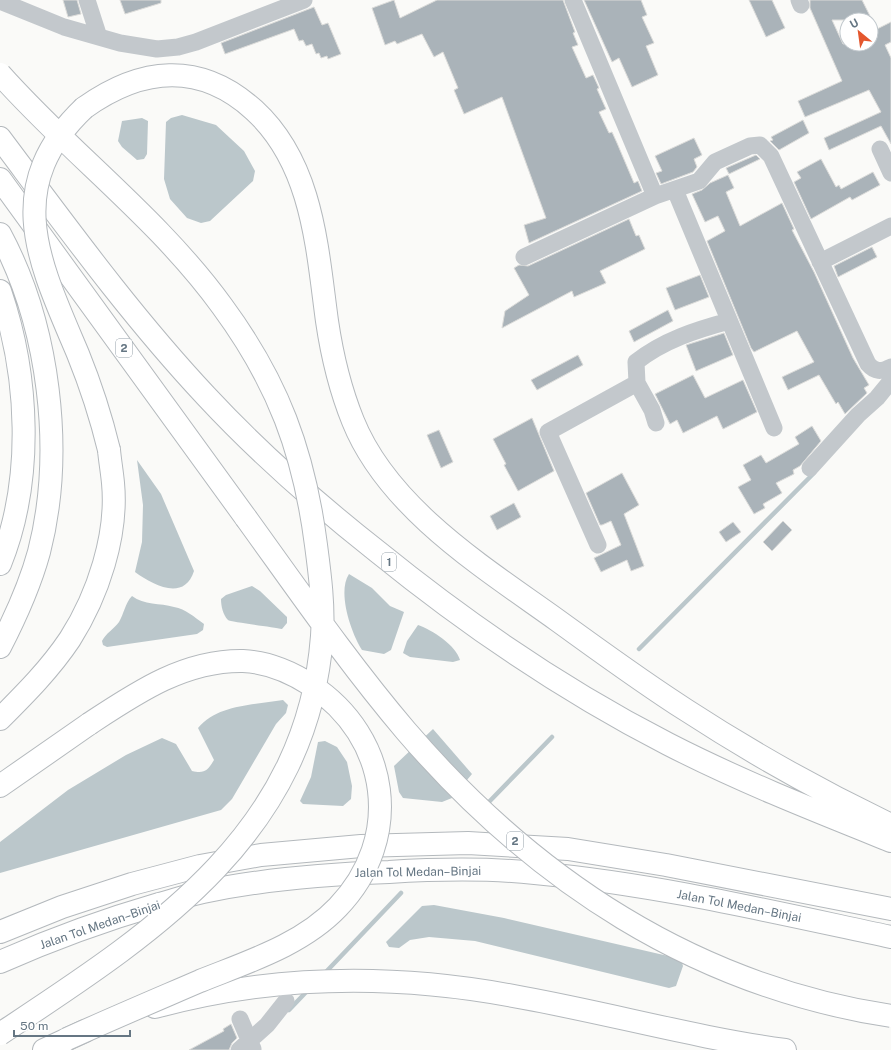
<svg xmlns="http://www.w3.org/2000/svg" width="891" height="1050" font-family="'Public Sans',sans-serif">
<style>
.water{fill:#bbc7cb}
.lines{fill:none;stroke-linecap:round;stroke-linejoin:round}
.stream{stroke:#bbc7cb;stroke-width:4.5}
.building{fill:#aab3b9;stroke:#dcdcda}
.highway-casing{stroke:#b4b9bd;stroke-width:24}
.street{stroke:#c3c8cc;stroke-width:17}
.highway{stroke:#fff;stroke-width:22}
.highway-bridge-casing{stroke:#b4b9bd;stroke-width:24;stroke-linecap:butt}
.highway-bridge{stroke:#fff;stroke-width:22}
.labels{text-anchor:middle;dominant-baseline:central;stroke-width:4;stroke-linejoin:round;paint-order:stroke}
.shield{fill:#fff;stroke:#939fa8;stroke-width:1}
.shield-label{font-size:11px;font-weight:bold;fill:#657683}
.street-label{font-size:12px;fill:#657683;stroke:#fff}
</style>
<rect width="100%" height="100%" fill="#fafaf8"/>
<path class="water" d="M182,115l34,10 28,26 11,20 -2,10 -43,40 -9,2 -14,-5 -17,-19 -6,-20 2,-57 5,-4z
M142,118l6,3 -1,33 -3,5 -7,1 -15,-13 -4,-6 4,-20z
M137,460l24,34 33,77c-10,31 -41,14 -59,1l7,-30 1,-37z
M349,574l23,14 18,18 14,6 -13,38 -7,4 -22,-4c-11,-17 -25,-58 -13,-76z
M252,586l8,5 27,26v6l-5,6c-8,-2 -52,-7 -54,-9 -5,-5 -7,-14 -7,-21l5,-4z
M132,596c12,9 28,7 42,11 12,2 20,10 30,17l-1,6 -6,4 -90,13 -4,-2 -1,-4c4,-8 12,-12 17,-19 5,-8 6,-19 13,-26z
M418,625c14,5 38,20 42,35l-7,2 -43,-5 -7,-4 4,-12z
M283,700l5,5 -2,8 -10,11 -44,75 -11,11 -221,63v-31l68,-52 58,-35 36,-17 14,6 16,27c13,3 16,-1 22,-11l-16,-32c20,-24 56,-23 85,-28z
M433,729l39,45 -20,24 -10,4 -39,-4 -4,-6 -5,-26z
M325,741l12,6 10,15 5,24 -1,13 -8,7 -40,-2 -3,-3 11,-24 7,-35z
M434,905l70,13 177,41 2,7 -7,20 -7,2 -194,-47 -46,-4 -19,3 -11,8 -10,-1 -3,-5 36,-36z"/>
<g class="lines">
<path class="stream" d="M639,649l175,-176
M486,805l66,-68
M324,974l77,-81
M289,1010l20,-21"/>
</g>
<path class="building" d="M63,0h14l4,14 -13,3z
M120,0h41v3l-36,11z
M394,0l6,18 37,-18h126l12,32 -2,1 5,12 -6,2 14,31 7,-3 6,13 -2,1 9,20 -7,3 10,21 3,-1 5,11 17,40 4,-2 4,10 -113,52 -5,-18 22,-7 -44,-121 -38,17 -10,-24 4,-2 -15,-36 -9,5 -12,-23 -25,10 -2,-3 -10,4 -13,-37z
M584,0h57l6,15 -5,2 12,26 -8,3 12,29 -26,12 -13,-29 -7,4z
M749,0h23l13,28 -19,9z
M810,0h52l10,20h-40l11,24h28v-12l20,-10v20l-6,3 6,13v86l-10,-18 -52,24 -5,-12 57,-26 -12,-22 -64,27 -7,-16 44,-20 -32,-73z
M314,7l8,18 6,-2 13,31 -13,5 -1,-3 -6,2 -2,-5 -3,1 -4,-10 -6,2 -3,-6 -4,1 -5,-12 -69,25 -4,-11z
M803,120l6,13 -30,17 -9,-9 3,-1 -2,-3z
M694,138l8,17 -8,4 3,8 -4,5 -32,12 -5,-11 6,-2 -7,-15z
M756,155l4,4 -31,15 -3,-6z
M821,159l15,28 3,-2 2,4 32,-17 7,13 -28,15 -2,-3 -39,22 -17,-37 7,-4 -4,-6z
M728,175l6,13 -8,4 14,34 42,-23 12,26 -2,1 22,42 39,86 16,27 -5,3 3,5 -22,21 -7,-12 -2,2 -17,-29 -31,15 -6,-13 32,-15 -17,-31 -43,21 -3,-4 -44,-107 18,-10 -7,-15 -13,6 -13,-28 10,-4 8,-7z
M629,219l7,17 3,-1 6,14 -45,22 6,12 -32,14 -2,-6 -70,37 3,-17 24,-16 -15,-27 5,-3 9,1z
M872,247l5,10 -39,20 -4,-11z
M700,275l9,22 -34,13 -9,-22z
M668,310l5,11 -39,21 -5,-11z
M724,333l9,22 -37,16 -10,-26z
M578,355l5,10 -46,25 -6,-10z
M693,375l12,23 38,-18 14,32 -34,17 -6,-13 -34,17 -6,-13 -7,4 -15,-30z
M532,418l22,53 -36,20 -14,-26 2,-1 -13,-25z
M812,426l9,15 -21,25 -7,4 1,4 -18,9 6,10 -19,11 2,4 -11,6 -16,-27 13,-7 -8,-15 18,-10 5,8 33,-19 -4,-7z
M439,430l14,32 -12,6 -14,-33z
M622,473l17,32 -15,9 20,52 -13,5 -4,-11 -26,12 -7,-14 27,-13 -10,-24 -9,4h-2l-14,-32z
M514,503l7,14 -24,13 -7,-14z
M783,521l9,9 -20,21 -9,-9z
M733,522l8,10 -15,10 -7,-10z
M231,1024l6,14 -5,5 -3,7h-40l35,-19 -1,-2z"/>
<g class="lines">
<defs>
<path id="highway" d="M84,108c56,-40 115,-48 170,2 59,54 63,138 73,211 5,34 13,68 26,100 35,87 130,146 204,199 43,31 85,62 129,90 66,43 134,81 205,115
M0,138c66,88 131,178 206,258 53,57 111,108 172,156 90,73 187,139 290,192 72,37 148,67 223,97
M0,179l246,339
M0,234c49,91 65,217 39,318 -9,33 -23,64 -39,95
M0,291c29,85 34,189 0,273
M0,719c25,-25 50,-50 70,-80 28,-44 48,-104 43,-156 -1,-11 -3,-22 -4,-33
M0,786l89,-62
M0,932l62,-25 70,-23 68,-18 61,-11 100,-9 107,-3 100,6 98,16 225,44
M0,962c52,-23 104,-42 159,-58 15,-4 29,-9 44,-12 61,-13 124,-18 186,-20 49,-3 98,-4 146,1 120,11 238,39 356,64
M155,1007c121,-33 247,-33 369,-9 88,16 173,40 261,52
M44,1050l41,-19"/>
</defs>
<use href="#highway" class="highway-casing"/>
<path class="street" d="M87,0l12,37
M573,0l82,196 44,-15 16,-19 35,-16 10,-1 11,11 97,208c7,8 13,8 23,3
M799,0l2,5
M0,1l64,26 56,16 37,6 21,-2 18,-5 108,-42
M880,149l11,24
M675,190l99,238
M524,257l131,-61
M820,262l71,-36
M656,423l-4,-13 -15,-27 -1,-21c28,-22 60,-32 93,-41
M810,468l48,-53 19,-17 14,-17
M598,545l-50,-113 89,-49
M240,1019l13,30
M239,1050l28,-25 19,-24"/>
<use href="#highway" class="highway"/>
<defs>
<path id="highway-bridge" d="M0,74c71,80 159,145 222,232 56,76 82,146 94,239 4,30 8,61 6,91 -15,200 -171,298 -322,398
M84,108c-84,80 -44,156 -6,246 13,32 23,63 31,96
M246,518c52,72 103,146 160,213 128,149 289,255 485,285
M67,1039c44,-20 89,-39 133,-58 47,-19 102,-36 138,-74 66,-69 52,-170 -27,-222 -20,-13 -45,-23 -68,-24 -59,-1 -107,32 -154,63"/>
</defs>
<use href="#highway-bridge" class="highway-bridge-casing"/>
<use href="#highway-bridge" class="highway-bridge"/>
</g>
<g class="labels">
<g class="shield">
<rect x="116" y="339" width="16" height="18" rx="3"/>
<rect x="382" y="553" width="14" height="18" rx="3"/>
<rect x="507" y="832" width="16" height="18" rx="3"/>
</g>
<g class="shield-label">
<text x="124" y="348">2</text>
<text x="389" y="562">1</text>
<text x="515" y="841">2</text>
</g>
<g class="street-label">
<text transform="translate(418 872) rotate(-1)">Jalan Tol Medan–Binjai</text>
<text transform="translate(739 906) rotate(11)">Jalan Tol Medan–Binjai</text>
<text transform="translate(100 925) rotate(-19)">Jalan Tol Medan–Binjai</text>
</g>
</g>
<g transform="translate(859 32) rotate(331)"><circle r="19" fill="#ffffff" stroke="#c1c8cd"/>
<path d="M0-3L7 15L0 10L-7 15Z" fill="#e4572e"/>
<text y="-6" font-size="11" font-weight="bold" text-anchor="middle" fill="#657683">U</text>
</g>
<path d="M14 1030v6h116v-6" fill="none" stroke="#657683" stroke-width="2"/>
<text x="20" y="1030" font-size="12" fill="#657683" stroke="#ffffff" stroke-width="3" paint-order="stroke">50 m</text>
</svg>
